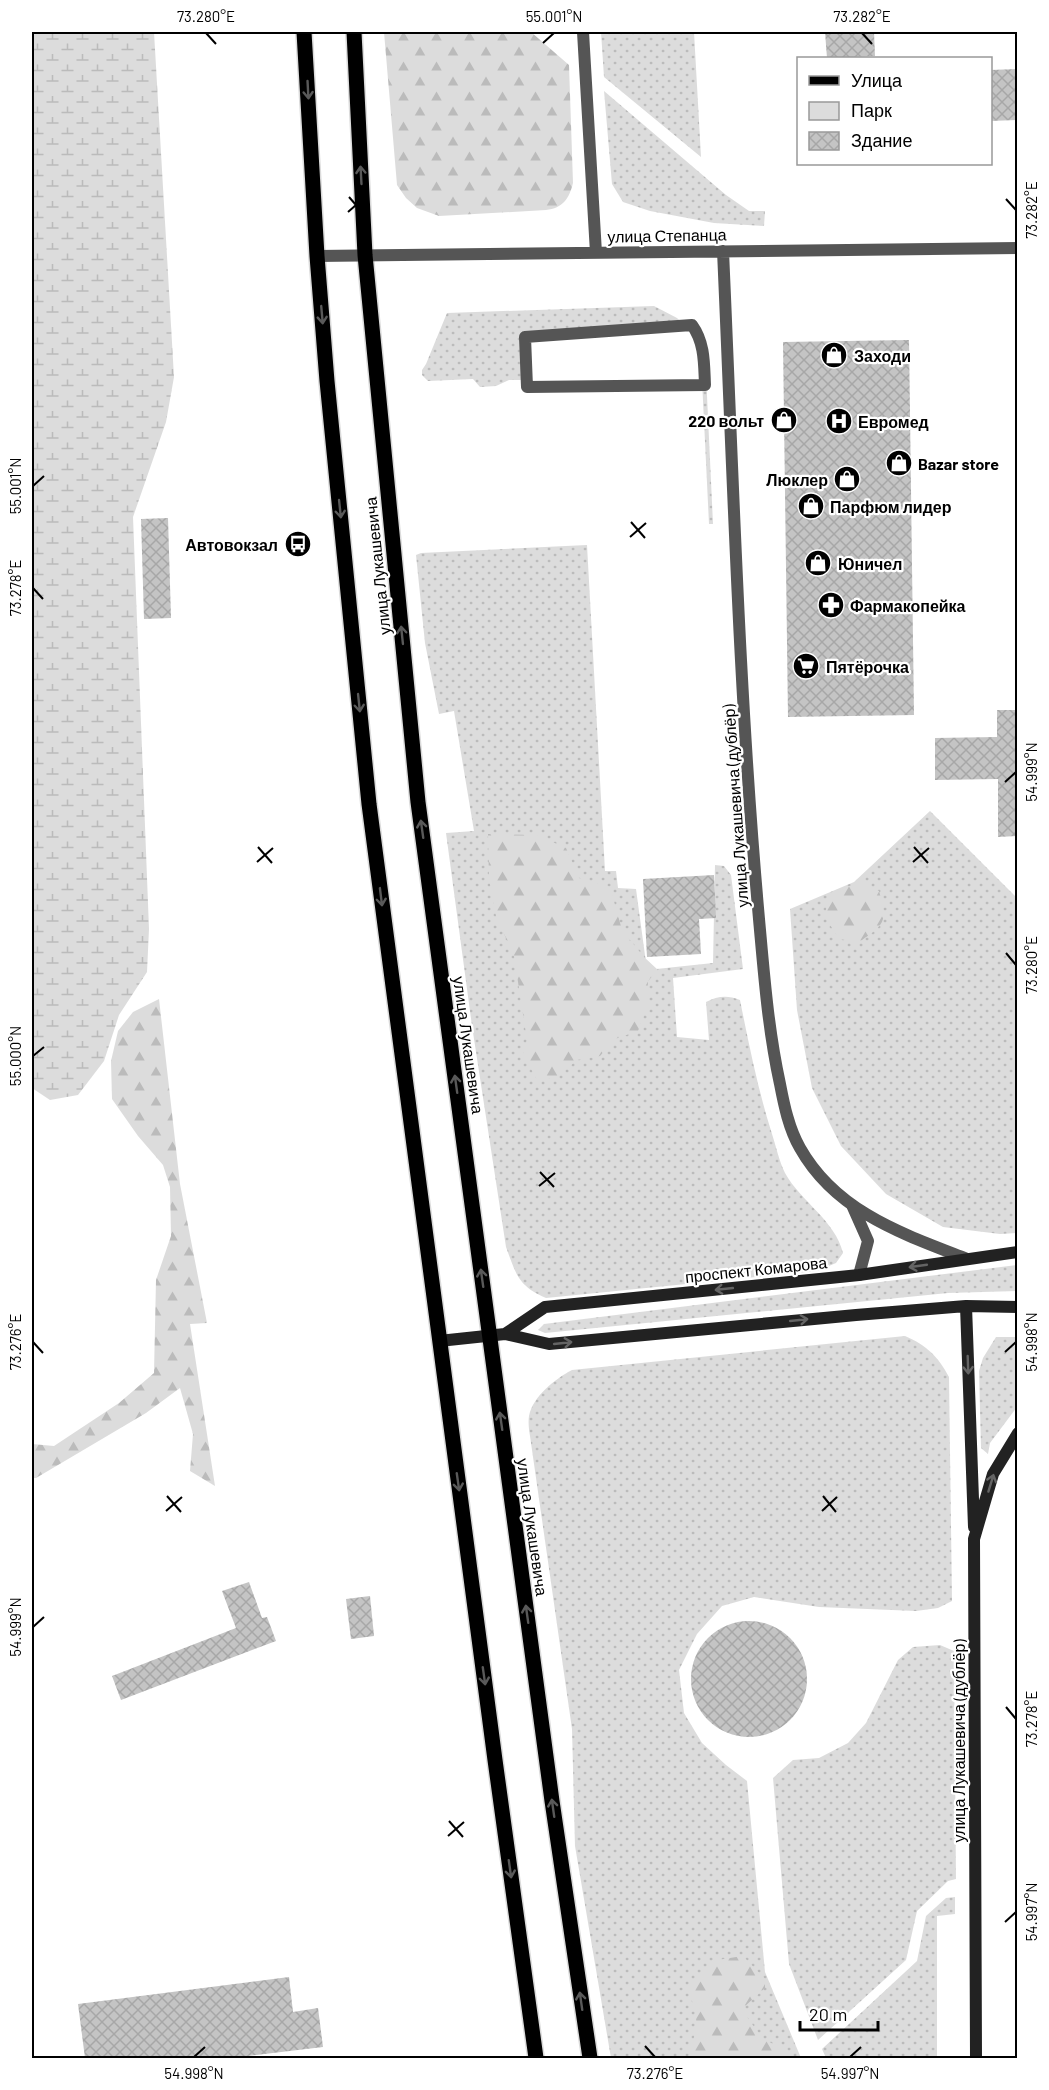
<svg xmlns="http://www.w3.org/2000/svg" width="1049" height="2090" font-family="Barlow,sans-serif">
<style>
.green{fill:url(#green-dots)}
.forest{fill:url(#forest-firs)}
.wetland{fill:url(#wetland-marsh)}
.building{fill:url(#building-cross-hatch)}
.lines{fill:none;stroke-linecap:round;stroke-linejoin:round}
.primary-casing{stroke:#dbdbdb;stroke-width:18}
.pedestrian{stroke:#555;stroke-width:12}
.tertiary{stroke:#555;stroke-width:12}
.secondary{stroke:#222;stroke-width:12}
.primary{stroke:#000;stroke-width:15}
.oneway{stroke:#595959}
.oneway2{stroke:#646464}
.ticks{fill:none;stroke:#000;stroke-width:2}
.labels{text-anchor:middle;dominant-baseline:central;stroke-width:4.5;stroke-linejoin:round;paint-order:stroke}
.street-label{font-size:16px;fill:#000;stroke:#fff}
.poi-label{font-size:16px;font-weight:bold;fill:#000;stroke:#fff;text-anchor:start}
.neatline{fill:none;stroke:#000;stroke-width:2}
.ticks-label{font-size:15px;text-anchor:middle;fill:#000}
</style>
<defs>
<pattern id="green-dots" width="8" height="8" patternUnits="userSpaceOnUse" patternTransform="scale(1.5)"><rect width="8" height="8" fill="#dcdcdc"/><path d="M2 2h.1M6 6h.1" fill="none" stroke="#bbb" stroke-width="1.8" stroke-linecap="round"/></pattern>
<pattern id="forest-firs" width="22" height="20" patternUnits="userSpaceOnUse" patternTransform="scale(1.5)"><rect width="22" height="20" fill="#dcdcdc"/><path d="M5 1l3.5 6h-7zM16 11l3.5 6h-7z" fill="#bbb"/></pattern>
<pattern id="wetland-marsh" width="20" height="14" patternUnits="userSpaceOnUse" patternTransform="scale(1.5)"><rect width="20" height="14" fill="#dcdcdc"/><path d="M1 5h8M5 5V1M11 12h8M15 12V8" fill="none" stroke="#bbb"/></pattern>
<pattern id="building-cross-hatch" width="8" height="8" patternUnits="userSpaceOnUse" patternTransform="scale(1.5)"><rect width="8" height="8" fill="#c4c4c4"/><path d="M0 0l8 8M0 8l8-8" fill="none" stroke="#a7a7a7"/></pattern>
</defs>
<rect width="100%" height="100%" fill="#fff"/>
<path class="green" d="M601,32h93l7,125 -97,-80z
M604,91l122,104 23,16h16l-1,15 -50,-3 -64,-12 -27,-9 -11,-18z
M654,306l23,12 8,8 -160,11 1,43h-17l-13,6 -16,1 -7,-8 -45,2 -6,-6v-5l4,-6 21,-51z
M705,353l8,171h-4l-7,-144z
M587,545l18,326h11l2,17 18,1 11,81 66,-7 2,-98 9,1 7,9 12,94 -70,9 4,59 32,3 -3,-38c12,-6 21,-7 34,-2 9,45 18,90 32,134 4,12 7,27 13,39 16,29 50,47 58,80l-7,10 -19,8 -271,27c-28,-12 -30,-24 -40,-51l-34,-221 -26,-193 28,-2 -20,-120 -15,3 -14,-71 -9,-88 5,-2z
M930,811l87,87v335l-17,1 -57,-7 -57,-33 -45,-48 -29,-58 -15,-78 -7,-101 64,-27z
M1017,1265v26l-69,2 -403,40 -7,-3 6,-6z
M905,1336c21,9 33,20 44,41l3,224 -14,7 -22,3 -97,-4 -65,-10 -32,9 -25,28 -18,36 5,43 18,30 24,22 21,16 18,191 36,86h-190l-36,-212 -3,-117 -42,-293c-1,-6 -2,-14 -1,-20 4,-20 26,-37 43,-46z
M996,1337h21v70l-27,36 -2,11 -7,-6 -2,-77 4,-13z
M940,1645l14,6 2,228 -8,2 -31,30 -11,49 -88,80 -29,-76 -16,-186 20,-18 26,-2 29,-15 18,-20 32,-63 15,-13z
M955,1897v17l-18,2v142h-111l-4,-9 95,-88 9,-45 20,-18z"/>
<path class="forest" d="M384,32h147l38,33 4,118c-4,16 -10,25 -27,27l-107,6 -22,-8 -11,-10 -9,-13z
M488,834l49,1 29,13 13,30 31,9 12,43 22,27 14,13 -10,11 -1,26 -9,24 -23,8 -15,17 -23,4 -19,16 -20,6 -15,-28 4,-14 -13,-84 -18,-40 -7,-37z
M861,882l18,9c9,31 6,33 -20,51l-20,-3 -14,-22 3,-22z
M159,999l21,185 27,139 -17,1 25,162 -25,-15 3,-37 -13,-46 -34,25 -110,65h-4v-34l22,2 65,-43 35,-30 2,-93 15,-44 -1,-49 -7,-22 -25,-29 -26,-37 -1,-38 7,-30 15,-19z
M743,1956l22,23v9l-21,19 1,7 17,24 28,15 4,5h-106c8,-27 14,-41 -1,-67l30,-31z"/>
<path class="wetland" d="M32,32h122l20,345 -8,45 -33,95 16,412 -2,43 -28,43 -15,46 -26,34 -28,5 -18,-12z"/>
<path class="building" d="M825,32h49l1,24 -48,2z
M1017,69v51l-27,1v-51z
M909,340l5,375 -126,2 -5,-375z
M168,518l3,100 -27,1 -3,-100z
M997,710h20v126l-19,1v-58l-63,1v-42l62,-1z
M714,875l2,43 -17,1 2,35 -54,3 -4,-78z
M249,1582l13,36 5,-1 9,24 -155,59 -9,-24 124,-48 -14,-37z
M370,1596l4,40 -23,3 -5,-40z
M691 1679a58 58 0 1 1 116 0a58 58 0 1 1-116 0Z
M289,1977l4,35 25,-4 5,39 -92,11h-146l-7,-54z"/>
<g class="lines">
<defs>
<path id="primary" d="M304,32l13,224 10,125 42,423 126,956 41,298
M354,32l11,223 53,547 134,999 38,257"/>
</defs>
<use href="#primary" class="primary-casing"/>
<path class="pedestrian" d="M692,325c13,18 12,39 13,60l-178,2 -2,-50z"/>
<path class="tertiary" d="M583,32l13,221
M723,251c10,223 16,446 36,668 5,55 9,110 21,165 4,21 9,45 20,64 36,64 103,86 167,111
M317,256l701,-8
M852,1205l16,36 -9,34"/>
<path class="secondary" d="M966,1306l8,221
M505,1334l40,-27 314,-32 159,-23
M439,1341l66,-7 44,10 307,-29 110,-9 52,1
M976,2058l-2,-519 19,-65 25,-41"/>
<use href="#primary" class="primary"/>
</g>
<defs><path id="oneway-shaft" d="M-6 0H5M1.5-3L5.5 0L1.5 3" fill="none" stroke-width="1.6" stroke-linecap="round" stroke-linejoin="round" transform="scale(1.5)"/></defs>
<g class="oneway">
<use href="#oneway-shaft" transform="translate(308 90) rotate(87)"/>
<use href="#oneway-shaft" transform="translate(361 175) rotate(-93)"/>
<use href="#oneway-shaft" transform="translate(322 315) rotate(85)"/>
<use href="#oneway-shaft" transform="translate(340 509) rotate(84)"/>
<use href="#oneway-shaft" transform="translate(402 635) rotate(-96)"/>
<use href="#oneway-shaft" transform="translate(359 703) rotate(84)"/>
<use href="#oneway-shaft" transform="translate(422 829) rotate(-98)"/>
<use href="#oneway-shaft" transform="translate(381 897) rotate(83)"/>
<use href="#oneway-shaft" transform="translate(456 1084) rotate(-98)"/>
<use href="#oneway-shaft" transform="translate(482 1278) rotate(-98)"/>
<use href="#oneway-shaft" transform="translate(501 1421) rotate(-98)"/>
<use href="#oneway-shaft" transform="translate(458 1482) rotate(82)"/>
<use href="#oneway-shaft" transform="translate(527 1614) rotate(-98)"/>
<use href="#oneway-shaft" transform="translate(484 1676) rotate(82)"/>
<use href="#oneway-shaft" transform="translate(553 1808) rotate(-98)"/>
<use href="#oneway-shaft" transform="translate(510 1869) rotate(82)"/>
<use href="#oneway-shaft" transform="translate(581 2001) rotate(-98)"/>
</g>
<g class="oneway2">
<use href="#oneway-shaft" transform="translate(918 1266) rotate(172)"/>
<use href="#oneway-shaft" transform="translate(724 1289) rotate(174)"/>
<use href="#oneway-shaft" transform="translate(799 1320) rotate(-6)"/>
<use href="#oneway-shaft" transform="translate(563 1343) rotate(-6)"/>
<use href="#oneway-shaft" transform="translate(968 1365) rotate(88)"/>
<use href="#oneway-shaft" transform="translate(991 1483) rotate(-73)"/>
</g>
<path class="ticks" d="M206,33l10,11M862,33l10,11M543,43l11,-10M349,197l14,16M1006,199l10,11M348,212l16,-14M33,486l11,-10M631,522l14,16M630,537l16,-14M33,588l10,11M1005,782l11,-10M258,847l14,16M914,847l14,16M257,862l16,-14M913,862l16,-14M1006,953l10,12M33,1056l11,-9M540,1172l14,15M539,1186l16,-13M33,1342l10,11M1005,1352l11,-10M167,1496l14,16M823,1496l13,16M166,1511l16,-14M822,1511l15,-14M33,1627l11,-10M1006,1707l10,12M449,1821l14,16M448,1836l16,-14M1005,1922l11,-10M645,2046l10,11M194,2057l11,-10M850,2057l11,-10"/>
<defs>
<symbol id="shop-disc" viewBox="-11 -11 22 22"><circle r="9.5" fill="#000" stroke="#fff"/><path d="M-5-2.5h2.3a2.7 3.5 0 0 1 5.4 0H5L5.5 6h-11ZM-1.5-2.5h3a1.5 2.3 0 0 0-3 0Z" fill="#fff"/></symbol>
<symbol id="hospital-disc" viewBox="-11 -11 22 22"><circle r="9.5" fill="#000" stroke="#fff"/><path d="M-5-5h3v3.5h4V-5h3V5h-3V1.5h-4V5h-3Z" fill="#fff"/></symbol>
<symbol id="bus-disc" viewBox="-11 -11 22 22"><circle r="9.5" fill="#000" stroke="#fff"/><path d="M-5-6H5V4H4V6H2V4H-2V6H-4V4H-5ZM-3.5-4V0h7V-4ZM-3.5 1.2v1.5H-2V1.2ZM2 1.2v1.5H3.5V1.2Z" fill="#fff"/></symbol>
<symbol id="pharmacy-disc" viewBox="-11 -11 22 22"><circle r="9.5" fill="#000" stroke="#fff"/><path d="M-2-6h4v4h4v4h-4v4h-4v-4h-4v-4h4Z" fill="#fff"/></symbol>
<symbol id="supermarket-disc" viewBox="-11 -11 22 22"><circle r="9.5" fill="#000" stroke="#fff"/><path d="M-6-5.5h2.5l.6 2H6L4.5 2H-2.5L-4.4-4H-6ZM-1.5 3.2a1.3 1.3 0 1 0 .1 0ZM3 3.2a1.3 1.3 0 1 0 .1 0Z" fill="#fff"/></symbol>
</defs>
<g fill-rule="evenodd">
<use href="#shop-disc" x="819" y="340" width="30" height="30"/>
<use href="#shop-disc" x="769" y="405" width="30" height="30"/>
<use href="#hospital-disc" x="824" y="406" width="30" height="30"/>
<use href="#shop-disc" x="884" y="448" width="30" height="30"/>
<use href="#shop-disc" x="832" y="464" width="30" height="30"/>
<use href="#shop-disc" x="796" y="491" width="30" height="30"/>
<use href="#bus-disc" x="283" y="529" width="30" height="30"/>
<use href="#shop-disc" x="803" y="548" width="30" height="30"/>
<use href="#pharmacy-disc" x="816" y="590" width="30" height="30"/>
<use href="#supermarket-disc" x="791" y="651" width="30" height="30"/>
</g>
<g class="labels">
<g class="street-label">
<text transform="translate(667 235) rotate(-1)">улица Степанца</text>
<text transform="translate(377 566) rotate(-96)">улица Лукашевича</text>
<text transform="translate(735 806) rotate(-94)">улица Лукашевича (дублёр)</text>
<text transform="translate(469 1045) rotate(82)">улица Лукашевича</text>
<text transform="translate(756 1269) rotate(-6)">проспект Комарова</text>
<text transform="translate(533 1527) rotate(82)">улица Лукашевича</text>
<text transform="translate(958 1741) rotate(-90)">улица Лукашевича (дублёр)</text>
</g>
<g class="poi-label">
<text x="854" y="355">Заходи</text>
<text x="764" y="420" text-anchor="end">220 вольт</text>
<text x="858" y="421">Евромед</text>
<text x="918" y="463">Bazar store</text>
<text x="828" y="479" text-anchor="end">Люклер</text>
<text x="830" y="506">Парфюм лидер</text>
<text x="278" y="544" text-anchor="end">Автовокзал</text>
<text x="838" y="563">Юничел</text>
<text x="850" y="605">Фармакопейка</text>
<text x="826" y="666">Пятёрочка</text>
</g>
</g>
<rect width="1049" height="2090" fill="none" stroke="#ffffff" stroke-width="66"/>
<rect x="797" y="57" width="195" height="108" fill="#ffffff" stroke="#999999" stroke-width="1.5"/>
<rect x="809" y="76" width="30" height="9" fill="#000000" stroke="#999999" stroke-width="1.5"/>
<text x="851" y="87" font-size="18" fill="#000000">Улица</text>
<rect x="809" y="102" width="30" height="18" fill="#dcdcdc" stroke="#999999" stroke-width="1.5"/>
<text x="851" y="117" font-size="18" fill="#000000">Парк</text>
<rect x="809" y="132" width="30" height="18" fill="url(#building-cross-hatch)" stroke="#999999" stroke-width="1.5"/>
<text x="851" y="147" font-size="18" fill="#000000">Здание</text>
<path d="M800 2021v9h78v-9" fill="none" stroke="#000000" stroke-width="3"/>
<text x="809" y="2021" font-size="18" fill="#000000" stroke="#ffffff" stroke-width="4.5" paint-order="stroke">20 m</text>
<rect x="33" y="33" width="983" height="2024" class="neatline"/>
<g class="ticks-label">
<text x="206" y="22">73.280°E</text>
<text x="554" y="22">55.001°N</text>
<text x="862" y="22">73.282°E</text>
<text transform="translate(1032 210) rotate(-90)" y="5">73.282°E</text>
<text transform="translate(16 486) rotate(-90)" y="5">55.001°N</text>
<text transform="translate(16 588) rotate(-90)" y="5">73.278°E</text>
<text transform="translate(1032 772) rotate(-90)" y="5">54.999°N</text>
<text transform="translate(1032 965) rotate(-90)" y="5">73.280°E</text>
<text transform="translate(16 1056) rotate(-90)" y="5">55.000°N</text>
<text transform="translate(16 1342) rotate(-90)" y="5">73.276°E</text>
<text transform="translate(1032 1342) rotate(-90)" y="5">54.998°N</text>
<text transform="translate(16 1627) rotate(-90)" y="5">54.999°N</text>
<text transform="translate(1032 1719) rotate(-90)" y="5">73.278°E</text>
<text transform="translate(1032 1912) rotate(-90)" y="5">54.997°N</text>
<text x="194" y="2079">54.998°N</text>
<text x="655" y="2079">73.276°E</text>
<text x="850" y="2079">54.997°N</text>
</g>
</svg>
